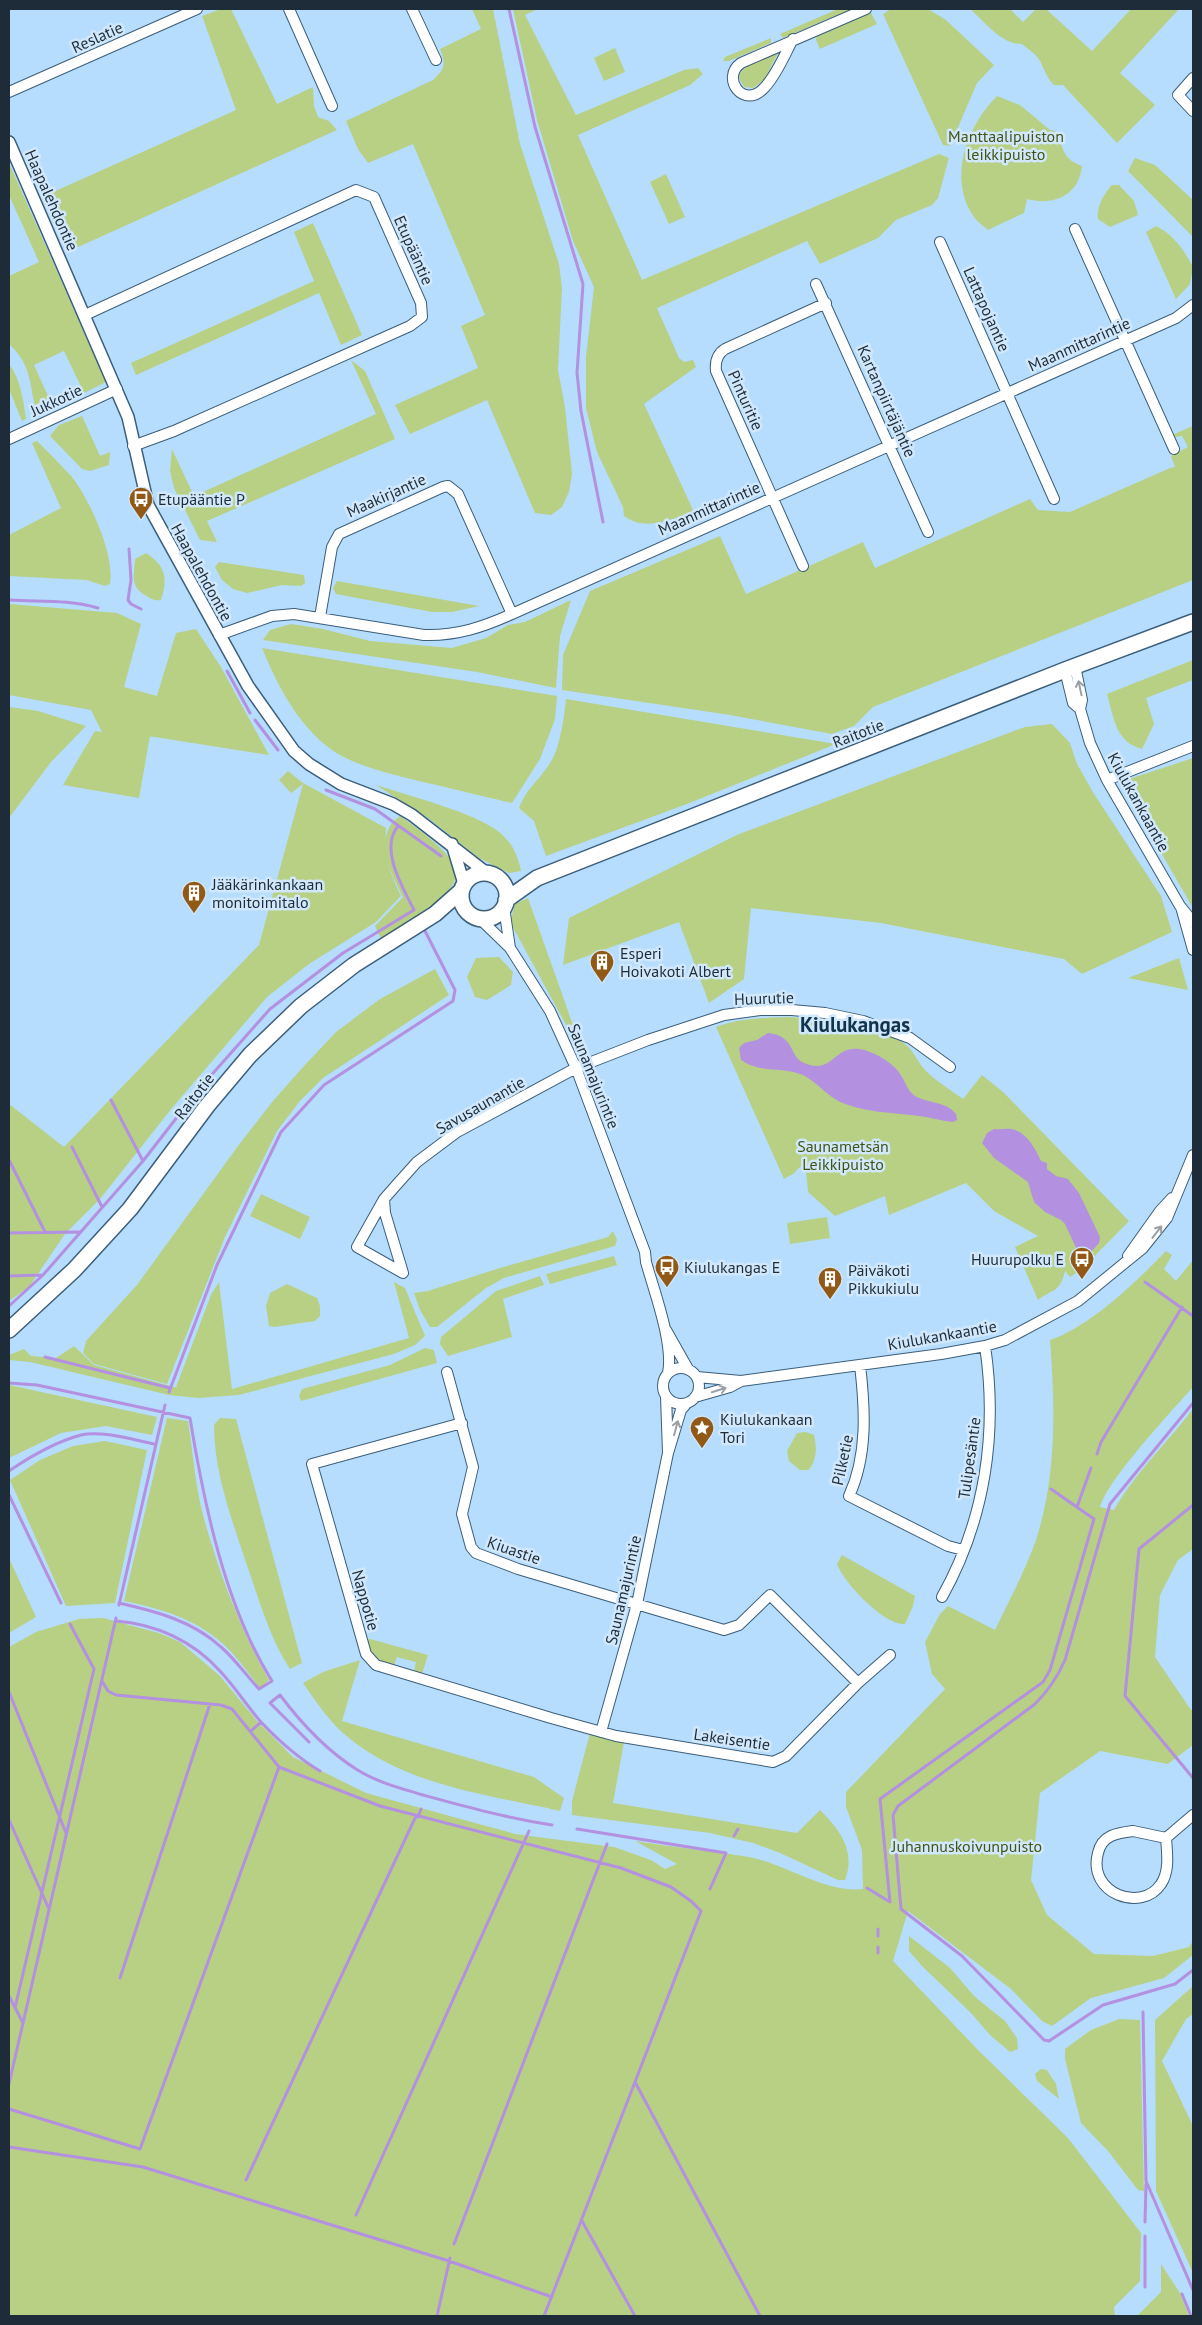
<svg xmlns="http://www.w3.org/2000/svg" width="1202" height="2325" font-family="'PT Sans',sans-serif">
<style>
.green{fill:#b7d084}
.water{fill:#b390e0}
.lines{fill:none;stroke-linecap:round;stroke-linejoin:round}
.stream{stroke:#b390e0;stroke-width:3}
.minor-casing{stroke:#3b5e7a;stroke-width:12}
.tertiary-casing{stroke:#3b5e7a;stroke-width:14}
.primary-casing{stroke:#3b5e7a;stroke-width:18}
.minor{stroke:#fff;stroke-width:10}
.tertiary{stroke:#fff;stroke-width:11}
.primary{stroke:#fff;stroke-width:15}
.oneway{stroke:#99a0a5}
.labels{text-anchor:middle;dominant-baseline:central;stroke-width:5;stroke-linejoin:round;paint-order:stroke}
.street-label{font-size:16px;fill:#1d2c38;stroke:#d1e8fc}
.park-label{font-size:16px;fill:#425414;stroke:#d1e8fc}
.poi-label{font-size:16px;fill:#1d2c38;stroke:#d1e8fc;text-anchor:start}
.district-label{font-size:21px;font-weight:bold;fill:#10344d;stroke:#d1e8fc}
</style>
<rect width="100%" height="100%" fill="#b6ddfe"/>
<path class="green" d="M221,9h10l46,95 36,-17 1,19 4,11 11,4 8,9 -261,118 -25,-55 185,-83 -34,-94z
M472,9h21l27,135 39,120 3,24 -4,82 7,37 7,67 -3,18 -7,15 -11,8 -16,-2 -48,-113 -77,34 -15,-29 83,-37 -17,-42 24,-11 -72,-171 -45,19 -10,-14 -12,-28 87,-41c12,-11 13,-16 7,-31l41,-20z
M513,9h25l-13,6 51,100 108,-45 14,-2 5,6 -13,11 -112,50 64,145 297,-126 10,4 -11,40 -6,7 -36,15 -18,18 -58,26 -13,-23 -150,67 22,50 5,4 9,-2 3,7 -52,37 50,108c-24,7 -48,20 -70,4l-1,-9 -26,-55 -11,-44v-51l8,-70 -21,-46 -36,-121z
M838,9h14l-69,29 -3,-4z
M891,9h37l18,11 48,45 -17,18 -27,63 -7,-1 -60,-131z
M970,9h40l13,13 13,-13h10l46,42 39,-42h48l-59,64 35,32 -38,38 -54,-58h-9c-8,-8 -9,-15 -14,-24 -4,-7 -12,-12 -18,-17 -20,1 -37,-22 -52,-35z
M870,11l7,13 -57,25 -4,-9 1,-5z
M771,38v5l-42,18h-6l2,-4z
M615,48l10,24 -21,9 -10,-23z
M778,53l-14,27 -11,8 -9,-1 -5,-9c2,-15 27,-20 39,-25z
M997,96l23,9 30,25 5,1c10,16 5,27 27,35 -3,30 -29,40 -55,33l-3,14 -36,17c-4,-4 -11,-8 -14,-13 -27,-38 -7,-91 23,-121z
M1135,158l20,7 38,35v37l-65,-66z
M9,163l97,219 -22,11 -20,-42 -30,14 19,42 -16,8c-8,-29 -4,-49 -28,-71v-68l30,-14 -30,-67z
M666,174l19,43 -16,7 -19,-42z
M1112,185h7l15,16 4,14 -28,12 -12,-8c-2,-11 6,-26 14,-34z
M313,223l49,112 -21,10 -22,-52 -183,82 -5,-12 183,-82 -20,-49z
M1156,226c18,9 28,24 37,41l-3,17 -14,15 -30,-67z
M351,360l14,11 30,68 -188,82 10,21 -17,-2 -26,-52 -4,-17 2,-22 22,47 182,-82z
M9,364c12,16 14,35 17,55l-4,2 -13,-32z
M82,416l18,40 10,-4 -1,13 -19,6 -8,-2 -32,-33 9,-11z
M1193,426v154l-320,127 -19,19 -22,8 -102,-19 -168,-25 1,-35 27,-64 130,-55 26,58 117,-52 12,26 155,-69 8,11 32,2 100,-44 5,-1 -4,-11 17,-9 -6,-11 -8,1 -2,-2z
M37,441c12,12 24,24 35,36 18,23 43,78 38,107l-5,2 -18,-6 -78,-4v-41l52,-27 -29,-65z
M146,553c20,13 22,25 15,47 -7,1 -10,-1 -16,-5 -15,-8 -11,-20 -10,-36z
M219,562l85,13 1,8 -4,3 -19,-1 -35,8 -14,-4 -11,-9 -7,-13z
M337,581l142,25 -27,6h-20l-96,-18 -3,-6z
M571,600l-11,36 -4,52 -79,-16 -214,-32 7,-10 21,-6 32,5 47,12 82,7 34,-10 22,-13 17,-3z
M9,604l108,9 24,11 -17,63 33,9 19,-63 20,-4 25,38 48,88 -127,-20 8,1 -11,62 -76,-13 32,-54 7,1 -11,-22 -82,-15z
M262,648l295,48 -2,23 -15,40 -28,44c-31,-7 -62,-15 -93,-22 -23,-6 -47,-11 -69,-21 -44,-19 -71,-70 -88,-112z
M1193,660v20l-47,18 8,26 -12,25c-27,-7 -28,-31 -35,-55z
M566,699l270,45 -149,60 -141,52 -12,-35 -15,-13c9,-22 19,-26 31,-45 10,-14 14,-46 16,-64z
M9,707l29,4 48,15 -35,36 -42,56z
M1052,724l18,19 7,21 17,30 67,102 11,36 -90,42 -18,-15 -183,-36 -130,-15 -7,71 -35,24 -30,-81 -116,43 6,-47 170,-84 286,-107z
M1193,758v150l-68,-118 4,-11z
M288,771l15,12 83,45c-2,28 3,42 15,68l-25,26 -67,42 -42,33 -95,111 -72,91 -35,35 -36,53 -20,14v-197l55,43 195,-202 44,-161 -12,9 -12,-13z
M376,785c33,11 98,27 123,47 13,10 19,24 22,39l-12,2 -30,-15 -51,-40z
M400,816c15,11 53,36 56,56 3,25 -56,55 -75,67l-6,-13 28,-29c-9,-18 -25,-49 -14,-69 2,-5 7,-9 11,-12z
M528,898l51,144 -3,1 -66,-121 5,-18z
M499,957l14,15 -2,13 -24,15 -12,-3 -8,-20 9,-19z
M1179,958l9,32 -60,-12z
M435,969l14,26 -126,83 -23,23 -23,30 -52,106 -58,147 -73,-20 -11,-11 3,-12 51,-56 104,-143 32,-41 31,-35 32,-34 44,-33z
M789,1017c31,2 92,7 116,27 9,7 13,19 21,27 11,11 25,19 37,28l19,-24 21,17 126,129 -48,49 -11,7 -5,-6c-5,22 -13,18 -27,29l-23,-53 23,-11 -44,-25 -28,-28 -77,32 -4,-19 -50,20 -27,-24 -3,-30 -12,12 -9,5 -68,-152c24,-9 48,-9 73,-10z
M261,1194l49,23 -10,22 -50,-23z
M827,1217l3,21 -40,6 -3,-21z
M613,1231l4,9 -2,6 -111,32 -18,10 -49,39h-7l-10,-17 -6,-17 14,-2 72,-23 108,-31z
M1166,1251l6,4 -8,14 12,12 17,-21v127c-22,25 -85,92 -93,120l14,3c21,-37 53,-67 79,-101v140l-15,11 -18,35 -5,62 36,53h2v35l-25,19 -68,-13 -60,42 -9,87 16,35 47,39 59,2 36,-9 4,-6v14l-29,23 -73,20 -39,28 -10,-5 -31,-32 -103,-78 -15,50 85,89 90,88 73,95 -1,48 -26,26 1,9h-1106v-669l27,-15 43,-13 24,-1 56,15 21,9 40,34 37,45 36,36 73,36 149,41 99,13 37,13 14,9 12,-5 -42,-23c38,6 77,10 114,16 38,7 75,36 114,32l-1,-39 -16,-43v-15l99,-103 -13,-15 -7,-32 15,-28 8,-8 47,24c14,-29 30,-59 41,-90 21,-65 19,-133 14,-200 41,-14 86,-58 116,-89z
M614,1256l3,9 -67,19 -4,-10z
M540,1276l4,9 -41,14 9,38 -64,19 -8,-12 1,-7 55,-46z
M219,1282l13,107 177,-51 -15,-56 11,6 20,48 -10,9 -21,9 -155,41 -41,3 -29,-3 -139,-33 -21,-2v-5l15,-6 7,7 25,2 18,-12 20,19 84,23 -2,-1 35,-92z
M287,1284l30,14 3,8v10l-5,5 -41,6 -5,-1 -3,-20 4,-13z
M425,1348l9,2 3,13 -136,38 -2,-5 3,-7 88,-24z
M9,1385l148,32 -5,18 -46,-9 -45,7 -52,25z
M167,1418l21,3c5,31 7,63 15,94 15,55 38,117 66,165l-9,8c-12,-15 -24,-33 -38,-45 -30,-26 -61,-34 -98,-42z
M220,1418l16,1 66,244 -12,6c-19,-29 -28,-60 -39,-92 -16,-49 -37,-100 -37,-152z
M806,1432l8,3c3,14 3,23 -5,35h-9l-11,-9 -2,-10 10,-18z
M105,1441l42,9 -32,153 -49,3 -56,-126 30,-20 33,-14z
M842,1555l73,41 -2,10 -8,18c-20,2 -62,-42 -68,-60z
M9,1558l27,59 -27,16z
M370,1639l58,16 -6,19 -8,-2 2,-10 -19,-5 -3,9c-16,-5 -23,-11 -28,-26z
M360,1660l-18,61 192,56 30,21 -4,13c-70,-16 -153,-25 -211,-73 -19,-15 -32,-35 -46,-55l20,-11z
M590,1733l34,9 -11,61 184,30 23,-23c20,20 36,41 25,70h-7l-58,-27 -27,-10 -43,-10 -138,-18v-14z
M909,1936l41,32 25,29 30,24 12,17 1,11 -8,3 -20,-17 -19,-22 -48,-46 -14,-16z
M1193,1986v28l-7,5 -24,42 31,65v147l-37,-82 -1,-171z
M1119,2019l21,1 4,171 -6,-1 -30,-39 -27,-28 -16,-64v-10l26,-19z
M1041,2069l6,1 9,14 3,15 -22,-18 -2,-7z
M1161,2264l19,29 9,23h-52l24,-24z"/>
<path class="water" d="M768,1033c28,3 20,23 36,30 29,12 29,-17 55,-14 14,2 31,12 39,22 7,8 8,19 17,25 14,8 31,5 41,18l1,6 -4,2c-12,-1 -23,-5 -34,-6 -28,-4 -53,-3 -79,-14 -14,-7 -23,-20 -37,-27 -22,-9 -41,-1 -62,-15l-2,-12 5,-5 13,-3z
M994,1129c6,1 11,-1 17,0 15,2 24,19 30,32l6,2v6l9,7 12,3 11,14 21,44 -1,6 -8,9h-13l-13,-28 -4,-4 -16,-8 -11,-10 -6,-20 -34,-24 -12,-15 5,-10z"/>
<g class="lines">
<path class="stream" d="M509,9l26,118 48,157 -6,89 4,38 22,111
M129,549l2,31 -3,20 3,4 10,5
M9,600c29,2 60,-1 89,8
M227,671l23,42
M255,720l23,30
M326,790l49,19 66,47
M111,1100l32,61 56,-72 71,-80 73,-56 71,-43c-11,-22 -35,-61 -16,-84
M72,1147l30,60
M9,1160l36,72
M9,1233l71,-1
M9,1276l34,-1 100,-114
M1145,1282l48,34
M9,1306l34,-31
M45,1357l125,31
M9,1383l28,2 153,33c14,86 35,188 82,263l-13,8c-13,-14 -24,-30 -38,-42 -28,-26 -66,-36 -102,-44
M169,1392l48,-127 64,-133 43,-47 129,-84 2,-11 -32,-63
M1193,1403l-83,101 -45,156c-8,18 -16,30 -30,44l-137,102 -5,9 8,94 61,47 82,84 5,1 54,-36 72,-21 18,-14
M1097,1454l4,-12 81,-135
M9,1471c22,-15 46,-29 72,-36 20,-5 53,5 73,9
M9,1495l52,108
M1193,1505l-54,44 -14,147 68,82
M1077,1507l14,-39
M119,1605l46,-200
M116,1621c40,3 77,20 104,50 15,16 27,35 41,51 18,19 37,36 59,49
M102,1681l6,10 8,4 105,10 11,4 47,58 101,39 241,62 50,19 20,14 10,10 -66,171 125,234
M9,1692l57,141
M251,1731l10,-9
M309,1742l-39,-39 10,-8c21,28 46,55 76,74 20,13 44,19 67,26 44,12 84,23 129,30
M418,1817l3,-8
M9,1820l40,89
M577,1829l149,24 -16,36
M734,1836l4,-7
M867,1888l23,14
M890,1902l-10,-103 163,-117 7,-12 44,-151 -43,-30
M878,1929v7
M878,1953v-6
M120,1978l90,-274
M9,1996l14,27
M15,2008l79,-339 -24,-45
M1143,2012l3,169 47,109
M9,2084l107,-466
M9,2109l131,40 139,-382
M9,2147l134,20 306,94 103,36
M246,2180l170,-364
M356,2215l173,-384
M582,2221l53,95
M1145,2222l1,-38
M1145,2236v51
M454,2244l153,-400
M1182,2294l9,22
M437,2316l13,-58
M544,2316l91,-234"/>
<defs>
<path id="minor" d="M289,9l43,97
M412,9l24,51
M793,39c-8,15 -16,35 -28,48 -21,24 -45,-9 -24,-24l125,-54
M1193,78l-15,17 15,16
M9,92l188,-83
M1075,229l99,220
M940,242l114,257
M816,284l112,248
M85,315l271,-125 18,7 47,106 1,14 -12,9 -236,105 -41,15
M9,439l108,-50
M803,566l-87,-195c-1,-9 1,-17 9,-22l101,-46
M320,617l12,-70 7,-13 104,-47 5,-1 10,8 54,120
M219,635l53,-19 22,-2 130,21c33,1 59,-8 88,-21l664,-296 17,-13
M1075,666l7,34 -2,9
M1065,670l8,33 7,6 10,34 17,37 73,126 13,16
M1107,780l86,-34
M504,907l6,41
M1181,907l12,43
M479,918l31,30 40,63 26,57 69,184 1,10c8,29 28,82 22,111
M384,1199l1,14 18,60 -46,-26 27,-48 15,-17 18,-20 40,-30 119,-64 72,-28 76,-25 36,-5h32l33,3 38,8 47,17 40,29
M1128,1256l32,-45 12,-13
M666,1330l22,39
M860,1365c5,43 8,90 -11,131l99,50 15,4
M663 1386a18 18 0 1 1 36 0a18 18 0 1 1-36 0Z
M447,1372l26,95 -11,47 9,33 5,6 42,16 206,61 15,-5 31,-30 88,88
M697,1377l44,4 200,-27 44,-8 20,-6 73,-39 65,-53 24,-30 26,-63
M666,1396l2,57 13,-43 6,-7
M695,1397l35,-10 11,-6
M462,1423l-150,41 54,190 10,11 175,53 65,18 157,26 13,-6 72,-73 32,-28
M942,1597c43,-77 56,-164 43,-251
M601,1732l36,-128 31,-151
M1133,1831l33,7c1,14 4,33 -5,46 -19,29 -74,10 -63,-31 4,-18 19,-20 35,-22z
M1166,1838l27,-23"/>
<path id="tertiary" d="M9,142l119,275 20,88 100,181 46,65 15,13 32,20 52,20 19,11 76,59
M452,844l12,40"/>
<path id="primary" d="M461 896a23 23 0 1 1 46 0a23 23 0 1 1-46 0Z
M506,900l31,-22 528,-208 128,-48
M9,1330l65,-60 56,-61 77,-103 43,-51 51,-49 53,-41 81,-51 26,-23"/>
</defs>
<use href="#minor" class="minor-casing"/>
<use href="#tertiary" class="tertiary-casing"/>
<use href="#primary" class="primary-casing"/>
<use href="#minor" class="minor"/>
<use href="#tertiary" class="tertiary"/>
<use href="#primary" class="primary"/>
</g>
<defs><path id="oneway-shaft" d="M-6 0H5M1.5-3L5.5 0L1.5 3" fill="none" stroke-width="1.6" stroke-linecap="round" stroke-linejoin="round" transform="scale(1.25)"/></defs>
<g class="oneway">
<use href="#oneway-shaft" transform="translate(1080 688) rotate(-102)"/>
<use href="#oneway-shaft" transform="translate(1157 1232) rotate(-52)"/>
<use href="#oneway-shaft" transform="translate(719 1390) rotate(-18)"/>
<use href="#oneway-shaft" transform="translate(676 1428) rotate(-75)"/>
</g>
<defs>
<symbol id="bus-pin" viewBox="-11 -11 22 30"><path d="M0 17L-7.5 6A9.5 9.5 0 1 1 7.5 6Z" fill="#925815" stroke="#d1e8fc"/><path d="M-5-6H5V4H4V6H2V4H-2V6H-4V4H-5ZM-3.5-4V0h7V-4ZM-3.5 1.2v1.5H-2V1.2ZM2 1.2v1.5H3.5V1.2Z" fill="#fff"/></symbol>
<symbol id="building-pin" viewBox="-11 -11 22 30"><path d="M0 17L-7.5 6A9.5 9.5 0 1 1 7.5 6Z" fill="#925815" stroke="#d1e8fc"/><path d="M-4-6H4V6H1V3H-1V6H-4ZM-2.5-4.3h1.7v1.8h-1.7ZM.8-4.3h1.7v1.8H.8ZM-2.5-1h1.7V.8h-1.7ZM.8-1h1.7V.8H.8Z" fill="#fff"/></symbol>
<symbol id="sight-pin" viewBox="-11 -11 22 30"><path d="M0 17L-7.5 6A9.5 9.5 0 1 1 7.5 6Z" fill="#925815" stroke="#d1e8fc"/><path d="M0-6L1.8-2.2L6-1.7L2.9 1.2L3.7 5.4L0 3.3L-3.7 5.4L-2.9 1.2L-6-1.7L-1.8-2.2Z" fill="#fff"/></symbol>
</defs>
<g fill-rule="evenodd">
<use href="#bus-pin" x="127" y="485" width="28" height="38"/>
<use href="#building-pin" x="180" y="879" width="28" height="38"/>
<use href="#building-pin" x="588" y="948" width="28" height="38"/>
<use href="#bus-pin" x="1068" y="1245" width="28" height="38"/>
<use href="#bus-pin" x="653" y="1253" width="28" height="38"/>
<use href="#building-pin" x="816" y="1265" width="28" height="38"/>
<use href="#sight-pin" x="688" y="1414" width="28" height="38"/>
</g>
<g class="labels">
<g class="street-label">
<text transform="translate(97 37) rotate(-24)">Reslatie</text>
<text transform="translate(52 200) rotate(66)">Haapalehdontie</text>
<text transform="translate(414 250) rotate(66)">Etupääntie</text>
<text transform="translate(987 309) rotate(66)">Lattapojantie</text>
<text transform="translate(1079 344) rotate(-24)">Maanmittarintie</text>
<text transform="translate(56 400) rotate(-25)">Jukkotie</text>
<text transform="translate(746 400) rotate(66)">Pinturitie</text>
<text transform="translate(887 401) rotate(66)">Kartanpiirtäjäntie</text>
<text transform="translate(386 495) rotate(-24)">Maakirjantie</text>
<text transform="translate(709 508) rotate(-24)">Maanmittarintie</text>
<text transform="translate(202 572) rotate(61)">Haapalehdontie</text>
<text transform="translate(858 733) rotate(-21)">Raitotie</text>
<text transform="translate(1139 802) rotate(61)">Kiulukankaantie</text>
<text transform="translate(764 998) rotate(-2)">Huurutie</text>
<text transform="translate(594 1076) rotate(68)">Saunamajurintie</text>
<text transform="translate(194 1096) rotate(-52)">Raitotie</text>
<text transform="translate(480 1105) rotate(-30)">Savusaunantie</text>
<text transform="translate(942 1335) rotate(-10)">Kiulukankaantie</text>
<text transform="translate(969 1458) rotate(-82)">Tulipesäntie</text>
<text transform="translate(842 1460) rotate(-78)">Pilketie</text>
<text transform="translate(514 1550) rotate(19)">Kiuastie</text>
<text transform="translate(623 1590) rotate(-77)">Saunamajurintie</text>
<text transform="translate(366 1600) rotate(74)">Nappotie</text>
<text transform="translate(732 1739) rotate(8)">Lakeisentie</text>
</g>
<g class="park-label">
<text x="1006" y="136">Manttaalipuiston<tspan x="1006" dy="18">leikkipuisto</tspan></text>
<text x="843" y="1146">Saunametsän<tspan x="843" dy="18">Leikkipuisto</tspan></text>
<text x="967" y="1846">Juhannuskoivunpuisto</text>
</g>
<g class="poi-label">
<text x="158" y="499">Etupääntie P</text>
<text x="212" y="884">Jääkärinkankaan<tspan x="212" dy="18">monitoimitalo</tspan></text>
<text x="620" y="953">Esperi<tspan x="620" dy="18">Hoivakoti Albert</tspan></text>
<text x="1064" y="1259" text-anchor="end">Huurupolku E</text>
<text x="684" y="1267">Kiulukangas E</text>
<text x="848" y="1270">Päiväkoti<tspan x="848" dy="18">Pikkukiulu</tspan></text>
<text x="720" y="1419">Kiulukankaan<tspan x="720" dy="18">Tori</tspan></text>
</g>
<g class="district-label">
<text x="855" y="1024">Kiulukangas</text>
</g>
</g>
<rect width="1202" height="2325" fill="none" stroke="#1d2c38" stroke-width="20"/>
</svg>
